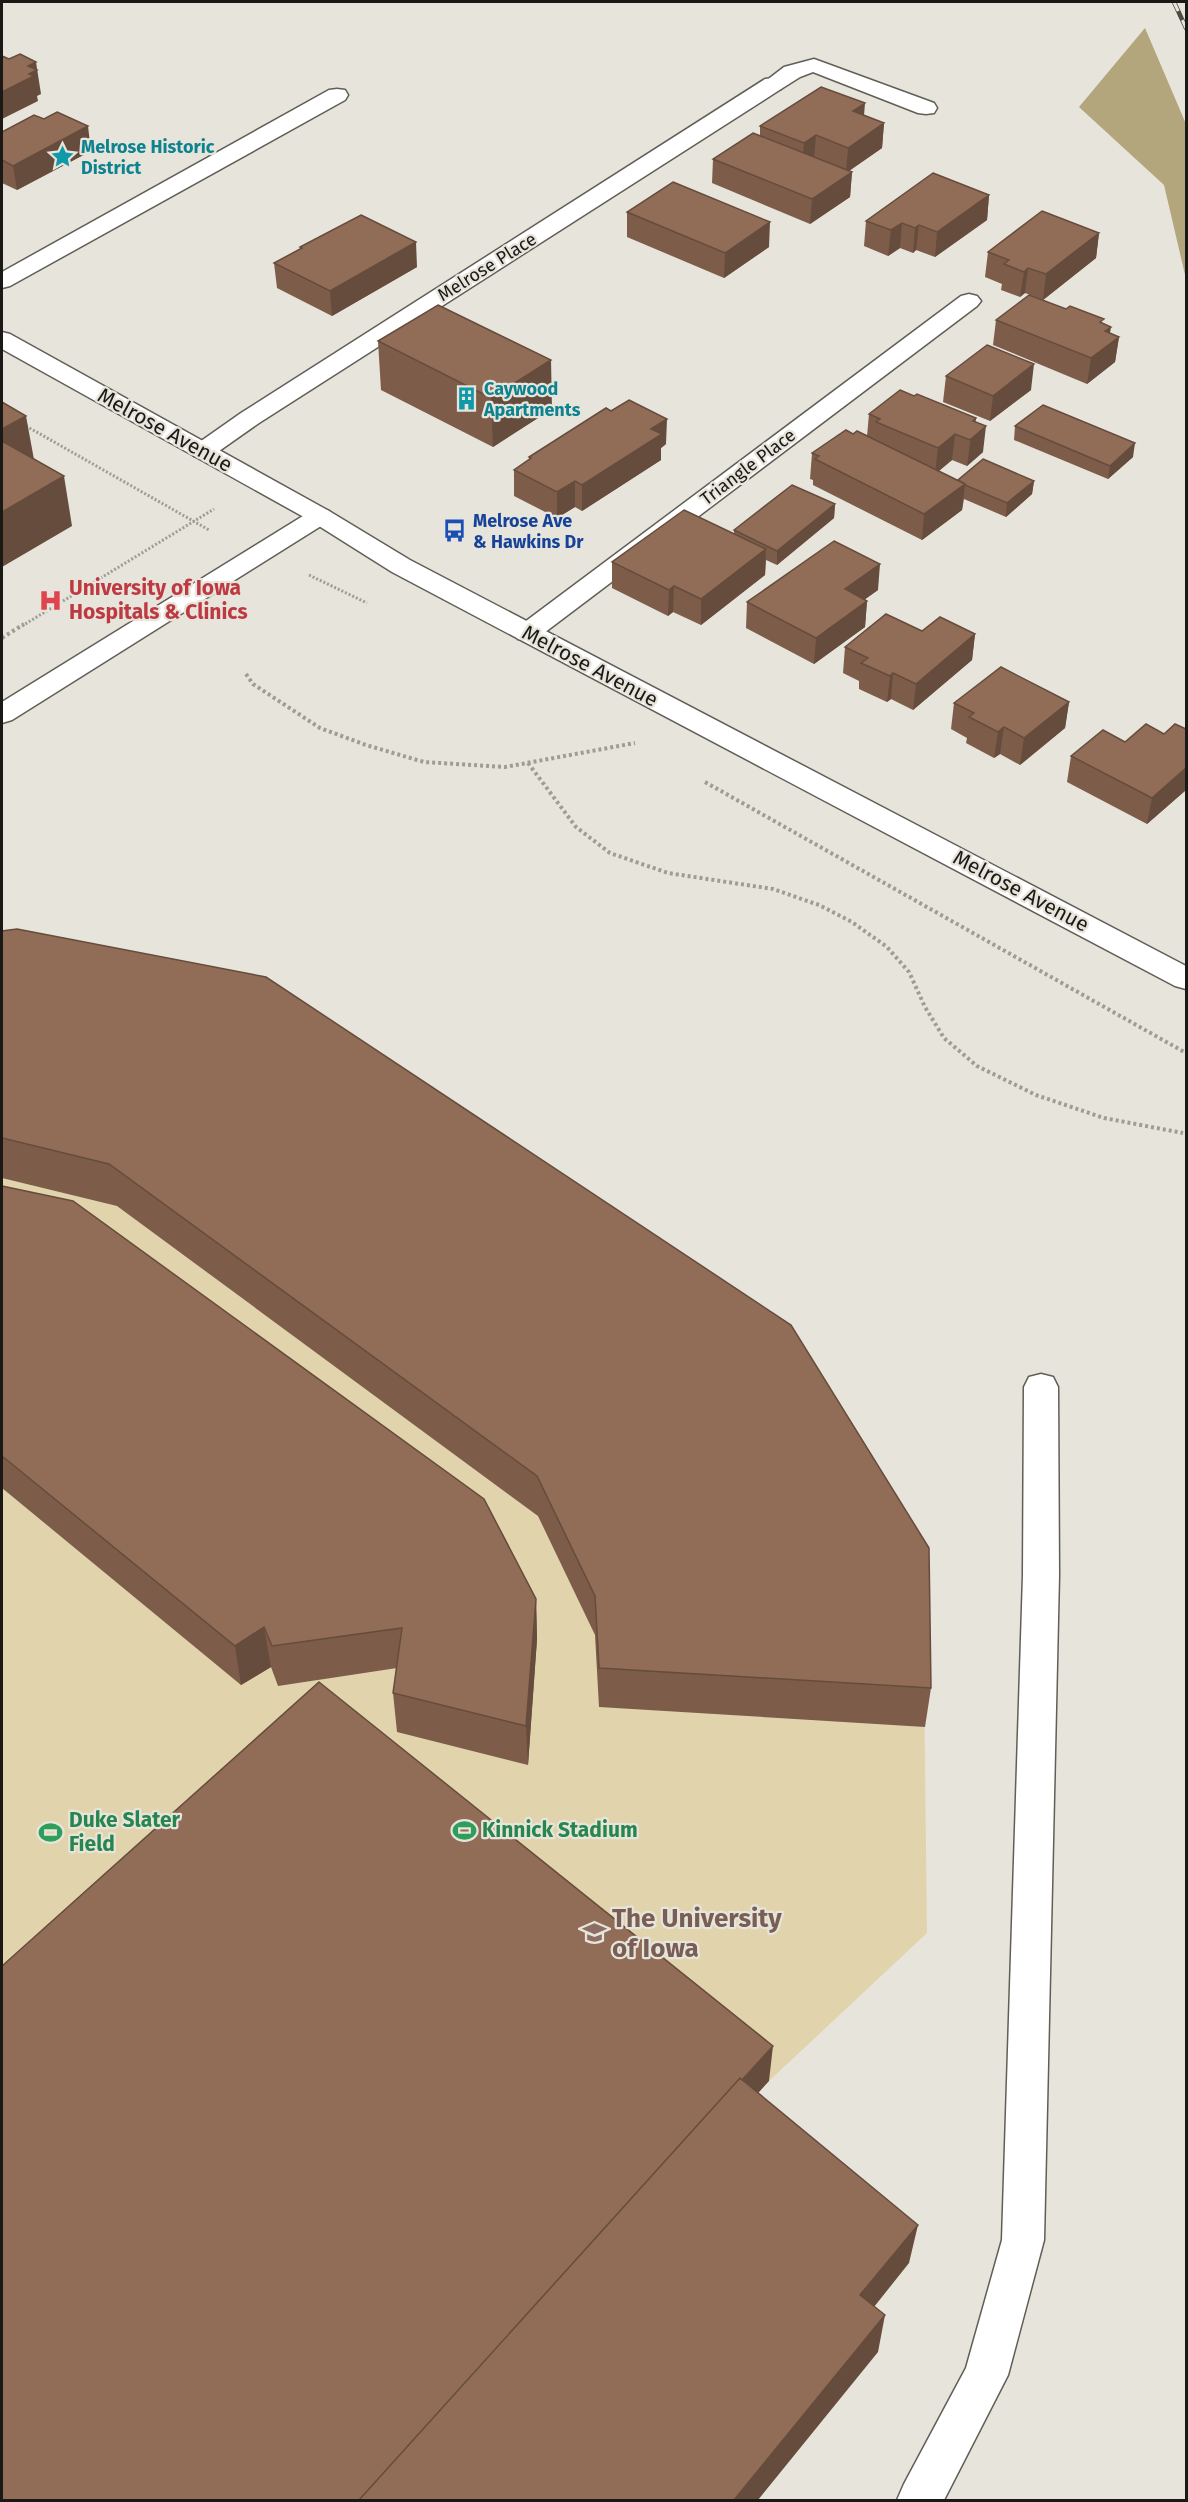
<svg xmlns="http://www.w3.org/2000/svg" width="1188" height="2502" font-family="'Fira Sans',sans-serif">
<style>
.green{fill:#e1d4ad}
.forest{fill:#b3a67d}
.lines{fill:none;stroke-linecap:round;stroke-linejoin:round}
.service-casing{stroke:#605e56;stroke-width:3}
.minor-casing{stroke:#605e56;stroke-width:3}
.tertiary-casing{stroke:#605e56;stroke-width:3}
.secondary-casing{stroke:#605e56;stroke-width:3}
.path-far1{stroke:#9f9c95;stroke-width:3;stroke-dasharray:2 2;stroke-linecap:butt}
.path{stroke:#9f9c95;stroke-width:4;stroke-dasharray:3 3;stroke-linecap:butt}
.service{fill:#fff;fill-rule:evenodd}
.minor{fill:#fff;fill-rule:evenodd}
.tertiary{fill:#fff;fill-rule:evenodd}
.secondary{fill:#fff;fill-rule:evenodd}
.rail-casing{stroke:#4c4a45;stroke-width:4.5}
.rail{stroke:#e7e4db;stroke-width:3;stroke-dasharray:10;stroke-linecap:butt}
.wall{fill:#7d5d4a}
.shaded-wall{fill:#664c3c}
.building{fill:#916c56;stroke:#664c3c;stroke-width:1.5}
.labels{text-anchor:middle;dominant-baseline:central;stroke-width:4.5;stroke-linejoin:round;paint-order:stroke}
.far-culture-label{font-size:18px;font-weight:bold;fill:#0d838f;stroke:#e7e4db;text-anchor:start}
.far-street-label{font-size:18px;fill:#1a1915;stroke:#e7e4db}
.far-transit-label{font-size:18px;font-weight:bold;fill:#164399;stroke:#e7e4db;text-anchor:start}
.street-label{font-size:21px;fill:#1a1915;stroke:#e7e4db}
.health-label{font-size:21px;font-weight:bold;fill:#be3a42;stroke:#e7e4db;text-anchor:start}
.leisure-label{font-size:21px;font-weight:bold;fill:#27864d;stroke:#e7e4db;text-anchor:start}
.near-education-label{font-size:26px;font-weight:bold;fill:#785e54;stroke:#e7e4db;text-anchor:start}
</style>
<rect width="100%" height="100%" fill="#e7e4db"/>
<path class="green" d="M2,974l921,614 4,345 -158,148 -33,37 173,145 -55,69 -852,168z"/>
<path class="forest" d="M1145,28l41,96v155l-22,-94 -85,-78z"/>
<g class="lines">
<defs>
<path id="service" d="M814,59l120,44 3,5 -3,5 -8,1 -8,-1 -105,-41 -13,5 -19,12 -8,1 -8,-1 -3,-5 22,-17z
M337,89l8,1 3,5 -3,5 -335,186 -8,2v-16l327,-182z
M1041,1374l12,3 5,10 1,188 -15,665 -36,135 -64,125h-47l7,-16 62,-116 36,-128 21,-665 1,-188 5,-10z"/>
<path id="minor" d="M773,78l8,1 3,5 -3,5 -522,334 -47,33 -9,3 -9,-3 -4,-5 4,-5 47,-33 524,-334z
M969,294l8,2 4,5 -4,5 -441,333 -9,2 -9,-2 -4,-6 4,-6 443,-331z"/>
<path id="tertiary" d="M320,508l9,3 4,5 -4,5 -317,199 -10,3v-21l309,-191z"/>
<path id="secondary" d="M2,332l8,2 319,177 81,49 776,406v23l-11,-3 -783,-414 -81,-51 -309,-172z"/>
</defs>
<use href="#service" class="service-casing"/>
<use href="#minor" class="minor-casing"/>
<use href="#tertiary" class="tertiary-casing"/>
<use href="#secondary" class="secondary-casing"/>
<path class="path-far1" d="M26,426l183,104
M309,575l58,28
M22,626l192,-117"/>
<path class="path" d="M2,638l22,-14
M246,674l7,10 67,44 46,17 58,17 81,5 130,-24
M528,763l48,64 34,26 58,20 105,16 46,16 33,17 35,25 22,25 16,35 19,31 33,28 59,29 68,23 79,15
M705,782l481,271"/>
<use href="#service" class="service"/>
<use href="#minor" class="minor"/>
<use href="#tertiary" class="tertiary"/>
<use href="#secondary" class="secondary"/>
<defs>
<path id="rail" d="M1174,2l12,26"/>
</defs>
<use href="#rail" class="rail-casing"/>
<use href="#rail" class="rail"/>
</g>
<path class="wall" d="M864,115l20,8 -2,25 -33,23 3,1 -2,25 -40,27 -98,-41 1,-24 47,-24v-9z
M2,132l89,19 -74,39 -15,-7z
M989,195l-2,25 -52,37 -19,-7 -3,3 -13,-5 -12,8 -24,-10 2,-25z
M627,212l142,35 -45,31 -97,-41z
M1099,233l-3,25 -53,42 -18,-7 -5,4 -19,-7 1,-6 -17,-7 3,-25z
M300,247l117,20 -85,49 -55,-28 -3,-25 26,-14z
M996,320l114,13 9,4 -4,25 -28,22 -94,-39z
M378,341l174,68 -59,38 -112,-57z
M946,376l85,14 -41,31 -47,-19z
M869,414l107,8 7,30 -16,14 -15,-6 -13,11 19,9 76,1 -2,13 -26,23 -42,-18 -2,11 -40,30 -109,-55v-5l-3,-1 2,-26 41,-19 14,2z
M1015,426l118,31 -25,22 -94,-39z
M666,444l-5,4v12l-79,51 -7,-4 -18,11 -43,-22v-26l15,-10v-3z
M835,504l-1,14 -57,47 -11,-5 -1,15 -64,50 -28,-13 -5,4 -56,-28v-26l122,-28v-4z
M878,590l-13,9 2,2 -2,26 -51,37 -68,-36 1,-26z
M922,631l53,3 -3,26 -59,50 -22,-11 -4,3 -28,-13v-8l-16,-8 2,-26z
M1069,702l-4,26 -45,37 -20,-11 -6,4 -28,-15 1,-5 -16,-9 3,-26z
M1186,729v61l-39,34 -80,-42 4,-26 93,-22z
M2,931l929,757 -6,39 -326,-20 -4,-72 -57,-119 -421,-310 -115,-28z
M2,1186l534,413 1,40 -9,126 -131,-33 -4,-39 4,-25 -119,18 -7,-19 -30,18 -239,-197z"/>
<path class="shaded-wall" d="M36,62l5,32 -4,2 1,5 -36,18v-27l26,-26z
M865,103l-2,25 -10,-17z
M884,123l-2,25 -36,25 2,-25z
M88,126l3,25 -74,39 -4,-24z
M816,135l-2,25 -12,8 2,-25z
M852,172l-2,25 -40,27 2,-25z
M989,195l-2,25 -52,37 2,-25z
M770,222l-1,25 -45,31 1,-25z
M902,223l-2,25 -12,8 3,-26z
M919,225l-3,25 -3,3 2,-25z
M1099,233l-3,25 -53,42 3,-26z
M416,242l1,25 -85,49 -2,-25z
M1028,268l-3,25 -5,4 4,-25z
M1111,327l-3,18 11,-8 -4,25 -28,22 4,-26 14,-27z
M551,360l1,49 -59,38 -2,-49z
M1034,364l-3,26 -41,31 3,-25z
M26,416l9,49 -33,19v-55z
M976,418l-2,18 12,-10 -3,26 -16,14 6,-45z
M667,419l-1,25 -5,4v12l-79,51v-26l69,-56z
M955,434l-3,26 -17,14 3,-26z
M1135,443l-2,14 -25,22 2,-13z
M64,476l8,50 -70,41v-55z
M575,481v26l-18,11v-26z
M1034,481l-2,13 -26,23 1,-14z
M965,484l-3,26 -40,30 2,-26z
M835,504l-1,14 -57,47v-14z
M766,549l-1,26 -64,50v-26z
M880,564l-2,26 -35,25 2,-26z
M674,586l-1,26 -5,4 1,-26z
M867,601l-2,26 -51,37 2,-26z
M975,634l-3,26 -59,50 3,-26z
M893,673l-2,26 -4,3 3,-26z
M1069,702l-4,26 -45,37 4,-27z
M1004,727l-4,27 -6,4 4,-26z
M1186,768v22l-39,34 5,-26z
M536,1599l1,40 -9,126 -2,-39z
M264,1627l7,40 -30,18 -6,-39z
M773,2046l-4,35 -374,419h-31z
M918,2225l-9,38 -55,69 6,-37z
M885,2315l-7,37 -120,148h-24z"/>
<path class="building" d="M20,54l16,8 -8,4 9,4 -8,4 5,2 -32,16v-36l7,3z
M821,87l44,16 -12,8 31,12 -36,25 -32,-13 -12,8 -44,-17z
M57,112l31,14 -75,40 -11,-6v-28l32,-17 10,4z
M753,133l99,39 -40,27 -99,-40z
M933,173l56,22 -52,37 -18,-7 -4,3 -13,-5 -11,7 -25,-9z
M673,182l97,40 -45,31 -98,-41z
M1042,211l57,22 -53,41 -18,-6 -4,4 -20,-8 5,-4 -21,-8z
M361,215l55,27 -86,49 -56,-28 28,-15 -2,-1z
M1029,295l37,14 4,-3 34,13 -4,3 11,5 -6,4 14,6 -28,21 -95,-38z
M438,305l113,55 -60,38 -113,-57z
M987,345l47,19 -41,32 -47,-20z
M900,390l14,6 3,-2 59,24 -3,3 13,5 -16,14 -15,-6 -17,14 -62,-26 4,-3 -11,-5z
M629,400l38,19 -16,10 11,5 -80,51 -7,-4 -18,11 -43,-22 17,-12 -2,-1 77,-49 5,3z
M2,402l24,14 -24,13z
M1043,405l92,38 -25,23 -95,-40z
M846,430l7,4 4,-3 108,53 -41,30 -109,-55 4,-3 -7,-3z
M2,441l62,35 -62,36z
M983,459l51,22 -27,22 -42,-18v-1l-7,-4z
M792,485l43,19 -58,47 -43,-21z
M684,510l82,39 -65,50 -27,-13 -5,4 -57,-28z
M834,541l46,23 -35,25 22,12 -51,37 -69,-36z
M886,614l36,17 18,-14 35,17 -59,50 -23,-11 -3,3 -29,-13 7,-5 -23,-11z
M1001,667l68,35 -45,36 -20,-11 -6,5 -29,-15 5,-4 -20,-10z
M1146,724l18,10 11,-10 11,5v39l-34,30 -81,-42 32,-26 22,12z
M17,929l249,48 525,348 138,223 2,140 -332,-20 -4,-72 -58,-120 -428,-312 -107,-26v-207z
M2,1186l71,15 411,298 52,100 -10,127 -133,-33 9,-65 -130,18 -8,-19 -29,19 -233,-190z
M319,1682l454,364 -31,34 -2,-2 -381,422h-357v-534z
M740,2078l178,147 -58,70 25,20 -151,185h-375z"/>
<defs>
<symbol id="sight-bare" viewBox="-9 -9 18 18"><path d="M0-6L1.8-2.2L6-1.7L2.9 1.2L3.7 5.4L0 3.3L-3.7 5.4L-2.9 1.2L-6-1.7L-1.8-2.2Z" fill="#0f9aa8" stroke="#e7e4db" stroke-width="2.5" paint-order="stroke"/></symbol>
<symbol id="building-bare" viewBox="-9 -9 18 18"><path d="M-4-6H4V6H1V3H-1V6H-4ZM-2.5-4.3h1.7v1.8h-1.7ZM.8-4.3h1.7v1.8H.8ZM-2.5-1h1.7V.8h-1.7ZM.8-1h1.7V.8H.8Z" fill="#0f9aa8" stroke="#e7e4db" stroke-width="2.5" paint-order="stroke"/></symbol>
<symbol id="bus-bare" viewBox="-9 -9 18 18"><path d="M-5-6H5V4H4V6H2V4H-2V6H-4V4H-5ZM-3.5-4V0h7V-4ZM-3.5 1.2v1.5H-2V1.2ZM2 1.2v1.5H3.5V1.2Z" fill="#1a4fb4" stroke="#e7e4db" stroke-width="2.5" paint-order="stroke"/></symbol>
<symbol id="hospital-bare" viewBox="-9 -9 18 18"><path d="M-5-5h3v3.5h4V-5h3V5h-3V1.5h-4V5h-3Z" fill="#e0444e" stroke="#e7e4db" stroke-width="2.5" paint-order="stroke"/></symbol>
<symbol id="stadium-bare" viewBox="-9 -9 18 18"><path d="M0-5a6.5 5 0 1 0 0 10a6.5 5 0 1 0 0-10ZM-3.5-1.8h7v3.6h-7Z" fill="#2e9e5b" stroke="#e7e4db" stroke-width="2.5" paint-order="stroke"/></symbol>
<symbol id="university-bare" viewBox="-9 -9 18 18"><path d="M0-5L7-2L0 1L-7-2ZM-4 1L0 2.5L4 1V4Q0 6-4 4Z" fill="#8d6e63" stroke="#e7e4db" stroke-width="2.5" paint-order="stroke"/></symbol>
</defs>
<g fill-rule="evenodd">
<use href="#sight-bare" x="46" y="140" width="33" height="33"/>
<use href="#building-bare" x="450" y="382" width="33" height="33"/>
<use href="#bus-bare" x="438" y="514" width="33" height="33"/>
<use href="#hospital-bare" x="34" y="584" width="33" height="33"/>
<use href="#stadium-bare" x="448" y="1814" width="33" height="33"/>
<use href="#stadium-bare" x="34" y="1816" width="33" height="33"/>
<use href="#university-bare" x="578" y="1916" width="33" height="33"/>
</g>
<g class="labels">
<g class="far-culture-label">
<text x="81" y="147">Melrose Historic<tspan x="81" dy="21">District</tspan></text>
<text x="484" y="389">Caywood<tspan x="484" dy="21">Apartments</tspan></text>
</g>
<g class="far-street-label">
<text transform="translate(487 267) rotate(-32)">Melrose Place</text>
<text transform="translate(748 467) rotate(-37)">Triangle Place</text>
</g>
<g class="far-transit-label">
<text x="473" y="521">Melrose Ave<tspan x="473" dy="21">&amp; Hawkins Dr</tspan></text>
</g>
<g class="street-label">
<text transform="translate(165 430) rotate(29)">Melrose Avenue</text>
<text transform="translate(590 666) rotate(28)">Melrose Avenue</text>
<text transform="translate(1021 891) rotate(28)">Melrose Avenue</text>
</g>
<g class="health-label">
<text x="69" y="588">University of Iowa<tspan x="69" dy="24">Hospitals &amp; Clinics</tspan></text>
</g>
<g class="leisure-label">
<text x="69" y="1820">Duke Slater<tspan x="69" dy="24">Field</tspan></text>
<text x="482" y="1830">Kinnick Stadium</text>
</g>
<g class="near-education-label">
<text x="612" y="1918">The University<tspan x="612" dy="30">of Iowa</tspan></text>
</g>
</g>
<rect width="1188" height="2502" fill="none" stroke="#1a1915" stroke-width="6"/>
</svg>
